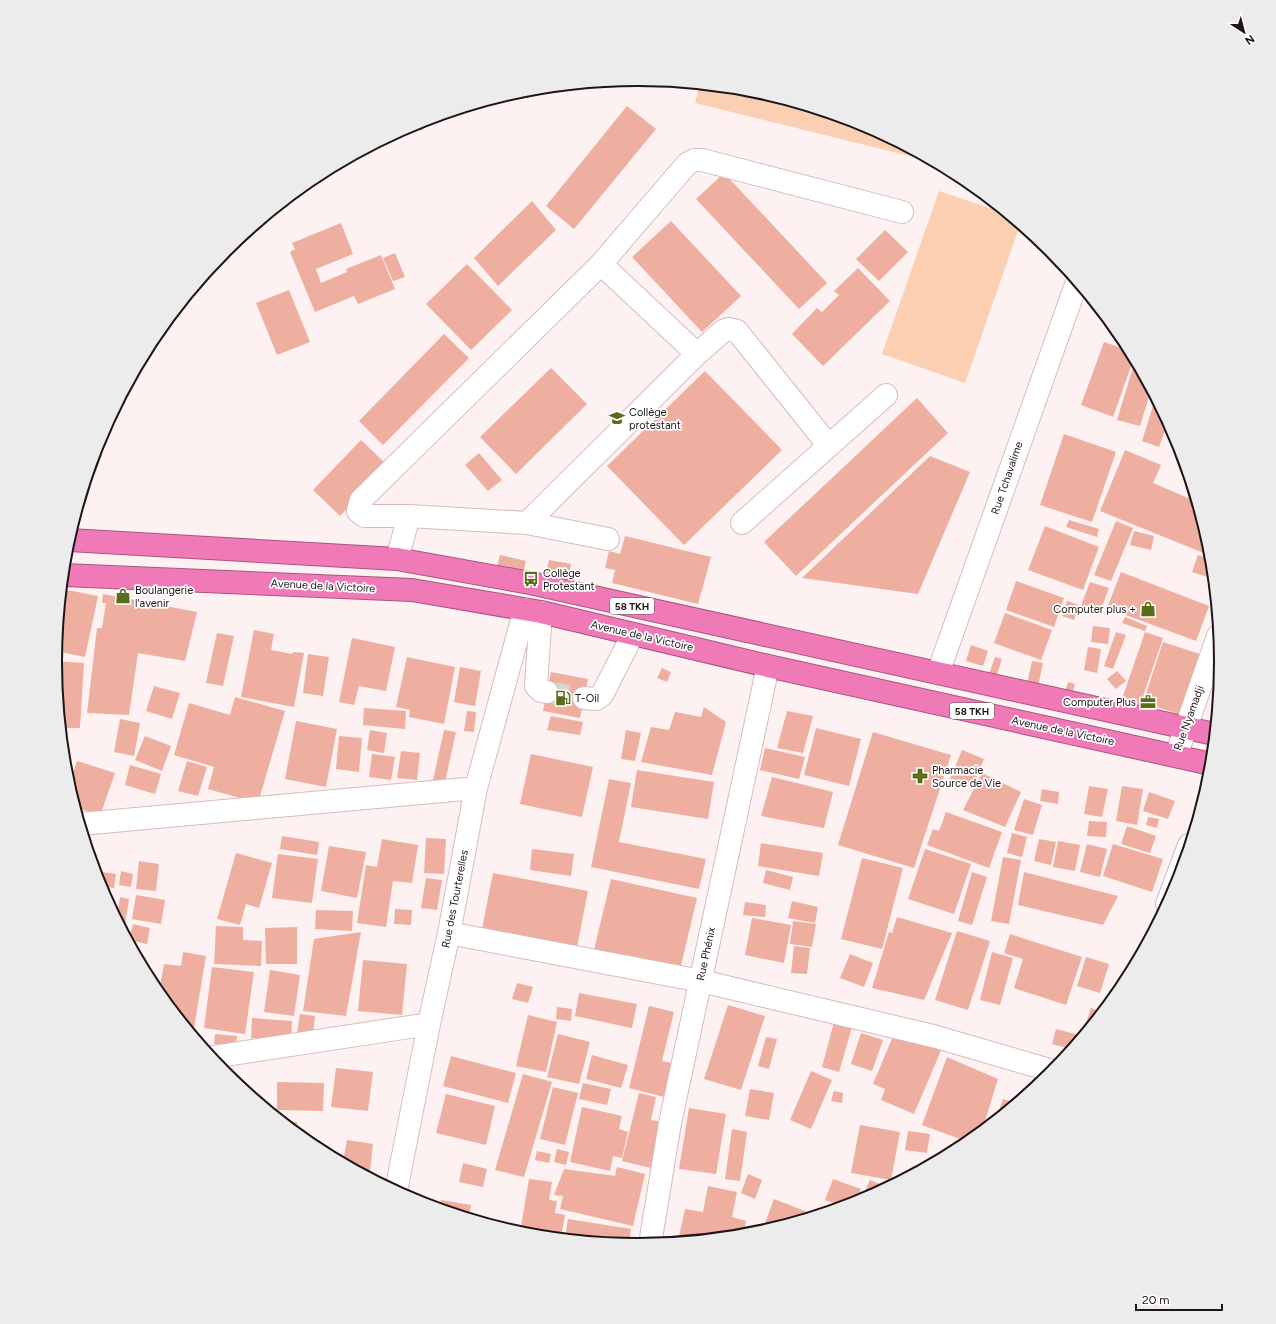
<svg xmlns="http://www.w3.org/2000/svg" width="1276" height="1324" font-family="Figtree,sans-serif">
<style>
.green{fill:#fbcfb1}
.building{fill:#eeaea0}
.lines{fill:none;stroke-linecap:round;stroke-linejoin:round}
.minor-tunnel{stroke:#dcd0d1;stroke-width:22;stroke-dasharray:22 11;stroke-linecap:butt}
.minor-casing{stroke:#d7bbbd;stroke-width:24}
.highway-casing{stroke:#a7577f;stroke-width:24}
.minor{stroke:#fff;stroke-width:22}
.highway{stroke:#f07ab8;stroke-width:22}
.labels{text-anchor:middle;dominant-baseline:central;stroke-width:3.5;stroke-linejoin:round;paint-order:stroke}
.shield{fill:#fff;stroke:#625b5c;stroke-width:1}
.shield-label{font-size:10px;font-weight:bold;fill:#1f1516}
.poi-label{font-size:11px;fill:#1f1516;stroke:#fff;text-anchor:start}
.street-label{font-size:11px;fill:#1f1516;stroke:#fff}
.rim{fill:none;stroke:#1f1516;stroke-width:2}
</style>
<rect width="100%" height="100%" fill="#fdf1f2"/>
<path class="green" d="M700,85l52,5 109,33 73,39 -239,-59z
M939,191l68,23 13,11 -55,158 -83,-29z"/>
<path class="building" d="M627,106l29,23 -82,100 -28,-23z
M437,117l-16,14 -7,-7 1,-1z
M724,173l103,110 -28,26 -103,-110z
M532,201l24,29 -58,56 -24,-28z
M671,221l70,75 -39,36 -70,-75z
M341,223l12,31 -37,15 5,14 26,-11 -1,-3 35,-14 14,34 -37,15 -4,-8 -39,16 -25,-60 5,-3 -3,-6z
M885,230l23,22 -29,29 -23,-22z
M395,253l10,24 -12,4 -10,-23z
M467,264l45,46 -41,40 -45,-46z
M858,268l32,33 -67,65 -31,-32 25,-26 5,4 17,-17 -5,-4z
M289,290l21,52 -33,13 -21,-52z
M444,334l25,24 -86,87 -24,-24z
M1104,342l26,9 4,7 -21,59 -32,-12z
M1135,361l16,29 -11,36 -23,-6z
M551,368l36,36 -71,70 -36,-37z
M705,371l77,79 -98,95 -77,-79z
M917,398l31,35 -152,143 -32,-34z
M1153,406l8,3 7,13 -9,25 -17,-6z
M1170,426l5,10 -2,3 -7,-3z
M1064,434l52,18 -24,70 -52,-17z
M361,440l27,26 -48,50 -27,-26z
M1125,450l36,15 -8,18 42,18 16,55 -111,-45z
M479,453l23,27 -14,11 -23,-26z
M930,456l40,16 -52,122 -116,-16z
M1069,520l30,9 -2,8 -31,-10z
M1116,521l17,7 -22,53 -17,-6z
M1045,526l54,21 -16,43 -55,-20z
M1134,531l20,5 -3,14 -21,-5z
M625,536l86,21 -13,47 -86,-21 3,-13 -10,-2 4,-17 11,3z
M500,555l26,6 -4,16 -26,-6z
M1198,555l13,4v19l-19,-6z
M549,560l22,4 -4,22 -23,-4z
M1121,572l88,34 -13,35 -89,-33z
M1016,581l48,17 -10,29 -48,-17z
M1090,582l19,6 -9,24 -19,-6z
M62,589l36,7 -13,61 -29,-6z
M103,594l94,18 -12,49 -47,-8 -9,62 -42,-2 10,-85h5l4,-25h-4z
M1067,601l12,4 -5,15 -12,-4z
M1005,613l47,17 -11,30 -47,-17z
M1125,617l22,9 -2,5 -23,-8z
M1093,626l17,2 -2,16 -17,-2z
M254,630l20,4 -3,16 21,4 1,-2 11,1 -10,54 -53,-10z
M1116,632l10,3 -13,34 -9,-3z
M1145,632l18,6 -24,70 -18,-6z
M217,633l17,3 -11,50 -17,-3z
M352,638l43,9 -9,44 -27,-5 -5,19 -15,-3z
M1163,642l40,13 -20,60 -40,-12z
M971,645l17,6 -5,15 -17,-5z
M1088,647l13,2 -4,24 -13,-3z
M308,654l21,3 -6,39 -20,-3z
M407,657l48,10 -11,57 -35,-7 1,-7 -14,-3z
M995,657l7,2 -6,18 -7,-3z
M55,661l29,2 -4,65h-18z
M1032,661l11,2 -5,23 -11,-2z
M460,667l21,4 -6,35 -21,-4z
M662,668l9,4 -4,10 -10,-4z
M1117,671l9,10 -10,8 -9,-10z
M551,672l37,7 -8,39 -37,-7z
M1068,682l7,2 -4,14 -7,-3z
M154,686l26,7 -8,26 -26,-8z
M235,697l50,14 -27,92 -50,-14 6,-22 -40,-12 15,-52 41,12z
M704,707l22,15 -14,53 -71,-13 10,-35 18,3 6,-18 26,5z
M364,708l42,3 -1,18 -42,-4z
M467,711l9,1 -2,20 -10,-1z
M787,711l26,5 -10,37 -26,-5z
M551,716l32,6 -3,13 -33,-5z
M120,719l20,4 -6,33 -20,-4z
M296,721l41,8 -11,58 -41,-8z
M816,728l45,11 -12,47 -45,-11z
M370,730l17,3 -3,20 -17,-3z
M444,730l12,2 -11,50 -12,-2z
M626,730l15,3 -6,28 -14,-2z
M873,732l78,23 -37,113 -76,-23z
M145,736l26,10 -9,25 -27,-11z
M339,736l23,2 -3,34 -23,-3z
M765,748l40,9 -6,22 -39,-9z
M962,750l22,9 -12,29 -22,-9z
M401,751l19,2 -3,27 -20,-2z
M372,754l23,3 -4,23 -22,-3z
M531,754l62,13 -11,50 -62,-13z
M77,761l38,12 -15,43 -24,-9 -7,-22z
M187,761l20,6 -9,29 -20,-5z
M130,765l31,9 -6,20 -30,-9z
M637,770l77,12 -6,37 -77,-12z
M982,773l39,19 -16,35 -42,-17z
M772,777l61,15 -9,36 -63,-12z
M609,779l22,4 -12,59 87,17 -7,30 -108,-22z
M1089,786l19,3 -6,28 -18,-3z
M1122,786l21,3 -6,36 -21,-4z
M1042,789l17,3 -1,12 -18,-3z
M1149,792l26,9 -7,18 -25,-8z
M1024,799l18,6 -9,30 -19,-5z
M946,812l56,20 -13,36 -62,-23 6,-16 6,2z
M1148,817l11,2 -2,9 -11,-3z
M1089,821l18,1 -1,15 -19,-1z
M1127,826l29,10 -6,17 -29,-9z
M1012,833l15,4 -5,20 -15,-4z
M282,836l37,6 -2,13 -37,-6z
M426,838l20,1 -2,35 -20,-1z
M382,839l36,6 -6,38 -19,-2 -7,46 -29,-4 9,-58 11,2z
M1039,839l17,3 -5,23 -17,-4z
M1058,841l22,4 -5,26 -22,-4z
M761,843l62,10 -4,23 -61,-10z
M1087,844l20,5 -7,28 -20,-5z
M1113,844l50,15 -11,33 -49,-16z
M329,846l37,6 -9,46 -36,-7z
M532,849l42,5 -3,22 -41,-6z
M925,849l46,15 -17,50 -46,-15z
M236,853l36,10 -13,45 -13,-4 -6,21 -23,-6z
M278,854l40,5 -6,44 -40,-5z
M1003,857l18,3 -12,64 -18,-3z
M862,858l41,10 -21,81 -41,-10z
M139,861l20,3 -3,27 -20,-2z
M766,870l27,7 -3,13 -27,-7z
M121,871l12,3 -2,13 -12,-2z
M102,872l14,2 -2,14 -14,-2z
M972,872l15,5 -15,48 -14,-4z
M1024,872l94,24 -15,29 -85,-20z
M493,873l95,18 -12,61 -95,-18z
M426,878l16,2 -5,30 -16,-2z
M611,879l86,19 -18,76 -86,-20z
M136,895l29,5 -4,24 -29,-5z
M120,897l9,2 -5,32 -7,-14z
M792,901l26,6 -3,16 -27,-5z
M745,902l21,3 -1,12 -22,-2z
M395,909l17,1 -1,15 -17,-1z
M316,910l37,1 -1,20 -37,-2z
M897,917l55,16 -28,67 -52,-12 17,-56 3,1z
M752,918l39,7 -7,38 -39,-8z
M793,921l23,3 -4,23 -22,-3z
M133,924l17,4 -3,16 -18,-4z
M216,926l27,1v13l19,1 -1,25 -47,-2z
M297,927v37h-31l-1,-36z
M957,931l33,10 -22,69 -33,-10z
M361,932l-15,84 -43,-5 11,-72z
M1010,934l72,23 -16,48 -52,-17 9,-29 -19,-6z
M794,946l16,2 -3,26 -16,-1z
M183,952l23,4 -13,78 -34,-42 5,-28 17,2z
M992,952l21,6 -13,47 -20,-5z
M850,954l23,9 -9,24 -24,-9z
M138,957l8,1 -2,11z
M1086,957l23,7 -9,29 -23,-7z
M363,960l44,4 -5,51 -44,-4z
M212,967l42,5 -9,62 -41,-6z
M270,970l30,5 -6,41 -30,-4z
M517,983l16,4 -5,16 -16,-4z
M579,993l58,11 -5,24 -57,-12z
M728,1005l37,11 -24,74 -37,-11z
M649,1006l25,6 -12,49 10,2 -8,34 -35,-9z
M557,1007l15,2 -1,12 -15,-2z
M1091,1008l11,4 -20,23z
M300,1014l15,2 -2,19 -16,-2z
M528,1015l29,7 -11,50 -30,-6z
M252,1018l40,3 -1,19 -40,-2z
M834,1022l18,5 -13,45 -17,-5z
M896,1029l46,19 -28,66 -33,-14 4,-11 -12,-5z
M1056,1029l23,6 -2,6 -6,8 -19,-5z
M861,1033l22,7 -11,31 -21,-7z
M215,1034l22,2 -1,10 -22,-2z
M558,1034l32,8 -11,42 -32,-7z
M766,1037l11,2 -8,30 -11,-3z
M592,1055l36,10 -7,23 -35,-9z
M451,1056l65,17 -8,30 -65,-17z
M947,1057l51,22 -16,52 -14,11 -46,-17z
M336,1068l37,4 -5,39 -37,-4z
M811,1071l21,9 -21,49 -21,-9z
M523,1074l29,8 -28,95 -29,-7z
M277,1082l47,1 -1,28 -46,-1z
M583,1083l28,6 -4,16 -28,-6z
M553,1087l25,6 -13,52 -25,-6z
M750,1089l24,4 -5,27 -24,-4z
M834,1091l9,2 -1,10 -11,-2z
M639,1093l17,4 -5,23 11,2 -11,46 -29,-7z
M446,1094l49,12 -9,39 -50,-12z
M1003,1099l12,4 -14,11 -3,-1z
M582,1107l40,9 -3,13 9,3 -6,26 -9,-2 -3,15 -40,-9z
M689,1108l37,6 -10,60 -37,-5z
M282,1121l15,1 -1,10z
M860,1125l40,7 -9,48 -40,-7z
M732,1129l15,3 -7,49 -15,-2z
M908,1131l22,3 -3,19 -22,-3z
M347,1140l26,4 -3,27 -16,-3 -11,-6z
M957,1140l10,3 -14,8z
M557,1149l12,3 -3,13 -12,-3z
M537,1151l14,3 -2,9 -14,-3z
M463,1163l24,6 -4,18 -24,-5z
M913,1166l9,2 -11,6z
M617,1167l28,7 -12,52 -73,-17 3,-13 -9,-1 10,-26 51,7z
M748,1174l14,6 -7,19 -14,-6z
M529,1179l23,3 -3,18 8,1 -2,12 10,2 -4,22 -41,-4z
M833,1179l28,10 -5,13 -13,4 -18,-6z
M870,1180l17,7 -26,13z
M708,1186l29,6 -5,25 14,4 -3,14 -65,6 7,-32 18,3z
M774,1199l41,16 -53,16z
M441,1200l30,5 -2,12 -29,-9z
M568,1219l63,10 -2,15 -64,-6z"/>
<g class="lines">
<path class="minor-tunnel" d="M547,692l37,6"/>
<defs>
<path id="minor" d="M601,264l96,90
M527,523l170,-169 26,-23 6,-2 8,2 92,115
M742,523l144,-128
M608,539l-81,-16 -118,-7h-45l-6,-5 3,-11 240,-236 86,-100 7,-4h8l200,52
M397,559l12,-43
M541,612l-5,74 5,5 6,1
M938,673l139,-391
M584,698l12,1 6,-4 31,-61
M1176,756l42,-120
M81,824l395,-36
M1167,904l22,-59
M449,933l252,48 232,55 120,35
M212,1057l217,-33
M396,1191l33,-167 20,-91 27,-145 49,-179
M650,1244l20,-121 98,-457"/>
<path id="highway" d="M69,540l328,19 133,24 684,151
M64,575l348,15 129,22 227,54 443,98"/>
</defs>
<use href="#minor" class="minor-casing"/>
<use href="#highway" class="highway-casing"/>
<use href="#minor" class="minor"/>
<use href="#highway" class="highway"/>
</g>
<defs>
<symbol id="school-bare" viewBox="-9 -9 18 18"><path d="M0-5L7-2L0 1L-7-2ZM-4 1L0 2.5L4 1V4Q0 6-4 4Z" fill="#596c18" stroke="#fff" stroke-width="2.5" paint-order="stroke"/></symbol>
<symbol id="bus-bare" viewBox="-9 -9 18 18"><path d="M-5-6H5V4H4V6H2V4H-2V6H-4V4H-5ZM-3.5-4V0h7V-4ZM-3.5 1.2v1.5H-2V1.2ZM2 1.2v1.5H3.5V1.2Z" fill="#596c18" stroke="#fff" stroke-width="2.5" paint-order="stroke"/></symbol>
<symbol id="shop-bare" viewBox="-9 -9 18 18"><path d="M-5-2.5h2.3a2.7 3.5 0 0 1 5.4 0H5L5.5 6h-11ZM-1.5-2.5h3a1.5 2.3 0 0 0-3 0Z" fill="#596c18" stroke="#fff" stroke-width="2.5" paint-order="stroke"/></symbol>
<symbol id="fuel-bare" viewBox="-9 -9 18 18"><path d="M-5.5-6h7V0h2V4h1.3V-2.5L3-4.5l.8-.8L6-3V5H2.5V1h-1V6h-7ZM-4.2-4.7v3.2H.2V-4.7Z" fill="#596c18" stroke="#fff" stroke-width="2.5" paint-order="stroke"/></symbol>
<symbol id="office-bare" viewBox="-9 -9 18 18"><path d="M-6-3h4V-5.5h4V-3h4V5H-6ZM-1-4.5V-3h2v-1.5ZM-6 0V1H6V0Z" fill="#596c18" stroke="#fff" stroke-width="2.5" paint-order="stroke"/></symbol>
<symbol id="pharmacy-bare" viewBox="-9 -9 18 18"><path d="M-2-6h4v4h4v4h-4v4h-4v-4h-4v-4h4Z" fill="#596c18" stroke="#fff" stroke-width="2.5" paint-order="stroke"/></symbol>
</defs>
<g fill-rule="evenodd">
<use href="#school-bare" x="606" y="407" width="22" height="22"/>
<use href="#bus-bare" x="520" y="568" width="22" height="22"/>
<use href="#shop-bare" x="112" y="585" width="22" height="22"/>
<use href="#shop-bare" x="1137" y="598" width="22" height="22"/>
<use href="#fuel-bare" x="552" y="687" width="22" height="22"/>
<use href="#office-bare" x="1137" y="691" width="22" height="22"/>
<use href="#pharmacy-bare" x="909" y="765" width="22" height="22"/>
</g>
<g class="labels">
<g class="shield">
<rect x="610" y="598" width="44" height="16" rx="3"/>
<rect x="950" y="703" width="44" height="16" rx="3"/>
</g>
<g class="shield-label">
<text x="632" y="606">58 TKH</text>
<text x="972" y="711">58 TKH</text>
</g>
<g class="poi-label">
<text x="629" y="412">Collège<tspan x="629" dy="13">protestant</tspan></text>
<text x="543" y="573">Collège<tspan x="543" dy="13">Protestant</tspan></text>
<text x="135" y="590">Boulangerie<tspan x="135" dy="13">l'avenir</tspan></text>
<text x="1136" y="609" text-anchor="end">Computer plus +</text>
<text x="575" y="698">T-Oil</text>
<text x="1136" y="702" text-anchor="end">Computer Plus</text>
<text x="932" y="770">Pharmacie<tspan x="932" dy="13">Source de Vie</tspan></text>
</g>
<g class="street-label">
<text transform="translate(1007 478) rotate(-71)">Rue Tchavalime</text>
<text transform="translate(323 586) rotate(3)">Avenue de la Victoire</text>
<text transform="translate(642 636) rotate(13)">Avenue de la Victoire</text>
<text transform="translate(1189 718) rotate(-70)">Rue Nyamadji</text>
<text transform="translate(1063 731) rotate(12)">Avenue de la Victoire</text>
<text transform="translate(455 899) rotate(-79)">Rue des Tourterelles</text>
<text transform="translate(706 954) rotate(-78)">Rue Phénix</text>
</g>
</g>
<path d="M0 0H1276V1324H0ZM62 662a576 576 0 1 1 1152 0a576 576 0 1 1-1152 0Z" fill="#edecec" fill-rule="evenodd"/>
<path class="rim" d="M62 662a576 576 0 1 1 1152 0a576 576 0 1 1-1152 0Z"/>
<g transform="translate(1244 32) rotate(144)" stroke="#ffffff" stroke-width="3" paint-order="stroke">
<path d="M0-3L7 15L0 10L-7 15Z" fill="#1f1516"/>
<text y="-6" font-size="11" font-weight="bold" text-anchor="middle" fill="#1f1516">N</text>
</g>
<path d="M1136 1304v6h86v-6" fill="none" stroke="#1f1516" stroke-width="2"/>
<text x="1142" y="1304" font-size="12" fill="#1f1516" stroke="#ffffff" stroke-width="3" paint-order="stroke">20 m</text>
</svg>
